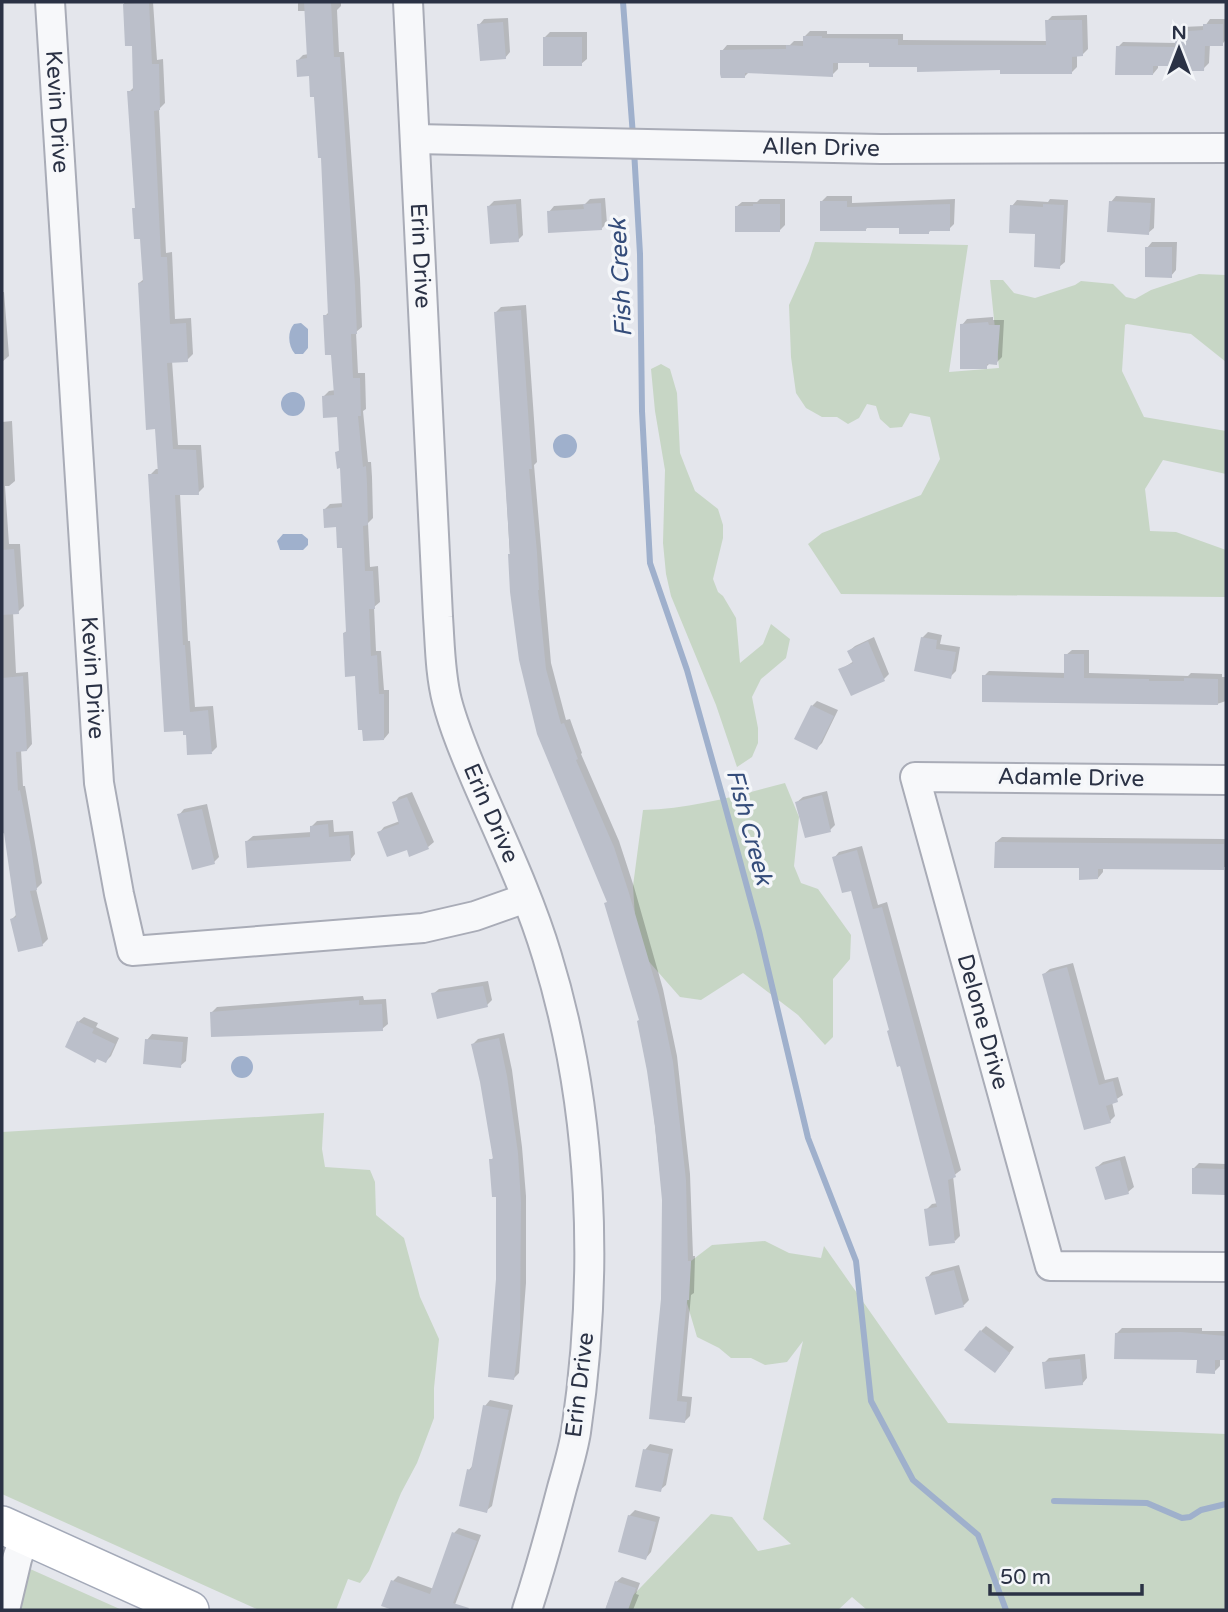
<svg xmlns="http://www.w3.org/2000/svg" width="1228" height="1612" font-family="'Varela Round',sans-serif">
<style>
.green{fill:#c7d6c5}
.water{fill:#9fb0cc}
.shadow{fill:#0003}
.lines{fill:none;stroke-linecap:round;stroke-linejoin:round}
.stream{stroke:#9fb0cc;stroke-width:6}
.building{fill:#bbbfca}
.minor-casing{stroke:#a9acb7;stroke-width:32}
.major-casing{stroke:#a3a9b8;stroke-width:40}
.minor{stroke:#f7f8fa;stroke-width:28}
.major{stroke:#fff;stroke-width:37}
.labels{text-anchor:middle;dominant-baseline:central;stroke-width:7;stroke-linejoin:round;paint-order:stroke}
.street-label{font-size:23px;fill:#2b3245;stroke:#f4f6f9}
.water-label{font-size:24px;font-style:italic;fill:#344c7a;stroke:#f4f6f9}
</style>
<rect width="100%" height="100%" fill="#e4e6ec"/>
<path class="green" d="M815,242l153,3 -19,127 50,-4 -9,-88h13l11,13 21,5 40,-13 6,-4 32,3 13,13 9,2 16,-9 48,-16 27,1v87l-35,-28 -64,-10 -2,1 -3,46 22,46 82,14v43l-63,-14 -18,29 5,42 26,1 50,18v47l-385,-3 -33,-50 14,-11 99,-38 19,-36 -10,-42 -20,-4 -8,14 -12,1 -10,-9 -4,-13 -9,-2 -8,14 -11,6 -11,-7h-15l-16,-9 -10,-15 -5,-36 -2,-52 20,-44z
M661,364l9,5 7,24 3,60 7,18 8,20 23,18 5,16v13l-10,41 5,13 5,4 13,22 4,45 23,-19 8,-20 19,15 -4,19 -25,21 -9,18 6,31v15l-6,14 -15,10 -21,-62 -45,-109 -5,-22 -3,-31 2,-73 -10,-59 -4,-42z
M785,783l14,34 -5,49 7,17 17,6 33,46 -1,24 -17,20v58l-8,8 -27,-30 -55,-42 -42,27 -21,-3 -43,-49 -4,-62 10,-76c49,-1 95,-15 142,-27z
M324,1113l-2,36 3,18 45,3 5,12 1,33 28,23 16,59 19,42 -5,49v30l-17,45 -16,30 -32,78 -9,12 -12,-4 -12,31h-77l-257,-116v-362z
M765,1241l24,12 32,5 3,-12 124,177 278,11v176h-359l-15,-13 -14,13h-219l92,-96 21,3 26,34 33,-7 -28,-25 40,-178 -16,21 -22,3 -14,-7h-20l-12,-10 -22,-11 -10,-34 4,-42 21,-16z
M2,1555l8,5 112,50h-120z"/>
<path class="water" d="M301,323l7,6v19l-5,6h-8c-7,-8 -8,-22 -1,-30z
M281 404a12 12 0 1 1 24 0a12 12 0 1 1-24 0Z
M553 446a12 12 0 1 1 24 0a12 12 0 1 1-24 0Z
M283,534h19l6,5v6l-5,5h-23l-3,-9z
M231 1067a11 11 0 1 1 22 0a11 11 0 1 1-22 0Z"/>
<path class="shadow" d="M124,2h29l4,58 6,-1 2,44 -6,6 7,144 6,-1 3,67 16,-1 2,36 -6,6 -15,1 6,84h23l3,42 -6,6 -18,1 8,147h2l5,66 18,-1 4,41 -5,5 -25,-19 -37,-258 6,-6h3l-2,-42 -18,-144 5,-4 -2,-42 -8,-28 3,-3 -8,-114 6,-6 -2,-42h-6z
M298,2h43v4l-4,4 2,42h5l16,227 2,48 -6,5 2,41h7l1,36 -3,2 5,51h3l1,15 1,41 -5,5 2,44 8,-1 2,36 -6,5 2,44h5l3,39h5v43l-5,6 -27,-64 -13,-42 4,-3 -5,-84 -5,-21 -13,-16 5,-5 14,-1 -3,-37 -4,-14 4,-3 -2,-34 -15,-19 5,-5 7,-1 -3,-37 -8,-37 4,-4 -6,-156 -12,-82 -14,-13 6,-6 6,-1 -3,-43h-8z
M1087,15l1,34 -6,6h-5v12l-5,5 -234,-11v8l-6,6 -82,-4 -5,5 -23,-25 5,-6h63l4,-4h11v-5l5,-5h17v3h76v6l144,1v-20l5,-5z
M508,18l2,34 -5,6 -26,-33 5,-6z
M1210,19h16v21l-4,4h-12l-1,19 -6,6 -14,-5h-31v4l-5,6 -35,-27 5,-5 53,1v-10l6,-6 23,-1z
M550,32h37v27l-6,5 -36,-27z
M827,196h25v7l103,-4 -1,25 -5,5h-17l-3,3 -28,-5h-33l-3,3 -44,-28z
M1116,196l39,2 -1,30 -6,5 -37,-31z
M605,198l2,25 -5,5 -53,-16 5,-6 31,-2 5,-5z
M521,199l2,36 -5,5 -29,-34 5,-5z
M760,199h25v26l-6,6 -43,-24 6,-5h15z
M1050,199l18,1 -3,62 -6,5 -22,-35 -25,-26 5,-6 31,2z
M1152,242h25l-1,28 -5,6 -24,-28z
M2,292h2l5,64 -7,6z
M526,305l11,157 -3,3 17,198 15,57 4,-1 12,34 -1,1 38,87 15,46 29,102 14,67 13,118 3,82h2l-1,37 -3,2 -9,101 10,1 -2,19 -6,6 -33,-5 11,-118 1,-99 -14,-130 -8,-51 -33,-118 -96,-309 -16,-280 5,-5z
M993,317v3h11l-2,37 -6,6 -5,-1 -5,5 -24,-42 5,-6z
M12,421l3,60 -6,5h-4l4,58h11l4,62 -6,6h-5l3,61 12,-1 4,72 -5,6h-6l2,36h2l17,97 -6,6 12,50 -6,6 -30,-26 5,-5 -15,-101v-391z
M928,632l14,3 -2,9 20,3 -4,24 -6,6 -28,-39z
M874,637l15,37 -5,5 -44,-9 14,-9 -5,-10 6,-5z
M1072,650h17v23l99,3 3,-3 31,1v3h4v24l-9,3 -233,-28 5,-5 77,2v-18z
M817,701l21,9 -16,33 -5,5 -5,-42z
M827,791l8,34 -5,5 -33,-28 6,-5z
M412,792l22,50 -6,5 -18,7 -2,-6 -29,-15 5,-6 16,-6 -6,-18 5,-6z
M207,804l12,53 -5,5 -35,-47 5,-6z
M333,820l1,12 19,-1 2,23 -5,6 -103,-19 6,-5 59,-4v-6l5,-5z
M1002,837l224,2v28h-123v5l-5,6 -18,-11 -84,-25z
M862,846l16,59 9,-3 74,268 -8,6 7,60 -5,5 -29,-31 6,-6 6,-1 -86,-315 -18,-30 5,-6z
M1073,963l32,117 13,-3 5,18 -11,7 3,14 -5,5 -66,-147 6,-5z
M488,981l4,19 -5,5 -54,-11 6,-5z
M363,996l1,4 22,-1 2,25 -6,5 -170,-17 5,-5z
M84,1017l14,6 -2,4 23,11 -8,18 -5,5 -28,-39z
M504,1033l8,37 10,77 4,49v87l-7,90 -5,5 -16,-99 -1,-84 -6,-35 3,-3 -12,-76 -9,-37 5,-5z
M152,1034l36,3 -2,24 -6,5 -33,-26z
M1125,1156l9,31 -6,5 -31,-25 6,-5z
M1199,1163l27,1v28l-33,1v-24z
M959,1265l10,35 -5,5 -27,7 -10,-34 5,-6z
M986,1326l28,21 -14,19 -19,-35z
M1122,1328h80v3h24v27h-6v8l-6,6 -15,-13 -82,-26z
M1085,1354l2,24 -5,6 -38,-21 5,-5z
M490,1400l23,5 -21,101 -6,5 -17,-41 5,-6 11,-58z
M650,1444l23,5 -7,36 -6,5 -15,-40z
M635,1510l25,7 -9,35 -5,6 -17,-42z
M459,1528l22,7 -28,75h-55l-14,-5 9,-24 5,-5 36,13 20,-56z
M622,1577l18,6 -4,11 3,1 -6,15h-28l11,-28z"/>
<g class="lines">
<path class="stream" d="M623,2l10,134
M634,150l6,104 2,157 8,152 37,107 37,132 35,129 49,207 48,123 15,140 42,79 65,55 28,75
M1054,1501l93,2 35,15 8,-1 11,-7 25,-6"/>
</g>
<path class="building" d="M149,2l3,62h7l1,46 -6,1 7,146h6l3,67 16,-1 2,39 -21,1 6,86 23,1 3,45h-24l8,150h2l5,67 18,-2 4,44 -25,1 -1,-20h-3v-4l-19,1 -16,-258h10l-3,-45 -9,1 -8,-147 5,-1 -3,-43h-6l-2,-31h3l-8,-117h6l-1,-45h-7l-2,-42z
M304,2h27l3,55h6l15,229 2,48h-6l2,44h7l1,38h-3l5,51 3,-1 1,17 1,42 -5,1 2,45h8l2,38h-6l2,47 6,-1 2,39h5v46l-21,1 -1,-11h-4l-3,-54 -10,1 -2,-44 3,-1 -4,-84h-5l-1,-21 -12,1 -1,-19 19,-2 -2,-39 -3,1 -2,-17 4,-1 -2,-34 -14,1 -1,-22 12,-1 -3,-40h-6l-2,-40h5l-7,-157h-3l-4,-61h-4l-1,-21 -12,1 -1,-17 11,-2z
M1045,20h37l1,36 -11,1v17h-72v-4l-83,2v-5h-48v-4h-36v14l-88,-4v5h-24l-1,-4v-24l66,-1v-4l17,1v-10h19v2l76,1v6h148z
M503,22l3,37 -26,2 -3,-37z
M1203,24h20v22h-18l-1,25h-16l-1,-5h-34v9h-38l1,-29 59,1v-15l28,-2z
M543,37h39v29h-39z
M820,201h27v6l103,-3v27h-21v3h-30v-6h-33v3h-46z
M1109,201l42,2 -2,32 -42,-3z
M601,203l1,27 -54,3 -1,-22 37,-2 -1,-5z
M516,204l3,38 -29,2 -3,-38z
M753,204h27v28h-45v-26h18z
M1043,204l21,1 -4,64 -26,-2 1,-33 -26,-1 1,-28 33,2z
M1145,247h27v31l-27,-1z
M521,310l11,159h-3l8,83 2,38h-1l8,79 15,55 3,-1 14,36 -2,1 38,87 15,46 30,102 14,67 13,118 2,81h3l-2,39h-2l-10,101 10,1 -2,21 -36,-4 12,-120 1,-99 -7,-73 -8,-56 -10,-50 2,-1 -35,-117 3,-1 -70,-168 -18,-74 -9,-68 -2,-38h2l-16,-242z
M988,322l1,3h11l-3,40 -10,-1v5h-27v-45z
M14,549l5,65 -17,1v-65z
M921,637l16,3 -1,9 20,3 -5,27 -37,-8z
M868,641l17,40 -34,15 -13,-27 15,-6 -6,-12z
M1064,654h20v24l65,1v2h35v-3l34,1v26l-236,-3v-27l82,3z
M23,676l4,75 -11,1 2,39 2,-1 11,57 6,43 -7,1 13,55 -25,6 -8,-33 6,-2 -12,-84 -2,1v-156z
M811,705l23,11 -17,34 -23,-11z
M822,795l9,37 -26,6 -10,-36z
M407,797l22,52 -20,8 -2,-7 -20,7 -10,-25 22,-8 -7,-22z
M202,809l13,55 -23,6 -15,-56z
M328,824l1,13 20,-2 2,26 -104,7 -2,-27 65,-4v-11z
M995,842l229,2v26l-126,-1v10l-19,1v-12h-85z
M857,850l16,59 9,-2 74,270 -8,3 7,63 -26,3 -5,-37 13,-2 -37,-141 -3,1 -10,-36 2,-1 -38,-139 -9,2 -10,-36z
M1067,967l32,118 14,-4 5,21 -12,4 5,17 -27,7 -42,-156z
M483,986l5,21 -51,12 -6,-26z
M359,1000v5l23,-1 1,27 -172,6 -1,-25z
M77,1021l17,8 -2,4 23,11 -9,19 -9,-4 -2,4 -30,-16z
M499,1038l8,38 11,77 3,49 -1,130 -6,48 -26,-3 8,-98v-82h-4l-3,-38h4l-13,-77 -9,-38z
M145,1039l38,3 -2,26 -38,-4z
M1120,1160l9,34 -24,6 -10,-33z
M1192,1168l34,1 -1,26 -33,-1z
M954,1270l10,37 -29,8 -10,-38z
M980,1330l30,23 -15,20 -31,-23z
M1181,1332l45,4v24h-11v14l-19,-1 1,-13 -83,-1 1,-26z
M1080,1359l3,26 -38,4 -3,-27z
M483,1405l26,5 -22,103 -28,-7 8,-37 4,1z
M643,1449l26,5 -8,38 -26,-5z
M628,1515l28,7 -10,38 -28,-8z
M452,1532l25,9 -24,62 16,5 -1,2h-75l-12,-4 10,-26 39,14z
M615,1581l21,7 -8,22h-23z"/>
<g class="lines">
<defs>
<g id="minor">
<path id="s1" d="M50,2l49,781 20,111 13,57 291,-23 52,-12 51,-18"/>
<path id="s2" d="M408,2l30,615c2,28 2,57 9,84 7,27 18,53 29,79 25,58 53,116 71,176 47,153 52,319 29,476 -3,19 -9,38 -14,56 -11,42 -22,82 -35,122"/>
<path id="s3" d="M415,139l466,10 345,-1"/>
<path id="s4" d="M1226,780l-311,-3 135,489 176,1"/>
<path d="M5,1610l12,-51 8,-24"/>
</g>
<path id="major" d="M2,1525l188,85"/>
</defs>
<use href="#minor" class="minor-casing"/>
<use href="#major" class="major-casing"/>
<use href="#minor" class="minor"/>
<use href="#major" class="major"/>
</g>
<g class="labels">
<g class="street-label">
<text stroke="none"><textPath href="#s1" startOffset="110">Kevin Drive</textPath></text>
<text stroke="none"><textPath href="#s3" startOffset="406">Allen Drive</textPath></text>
<text stroke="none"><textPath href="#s2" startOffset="254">Erin Drive</textPath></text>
<text stroke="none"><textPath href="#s1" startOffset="677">Kevin Drive</textPath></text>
<text transform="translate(1071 778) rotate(1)">Adamle Drive</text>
<text stroke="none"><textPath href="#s2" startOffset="821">Erin Drive</textPath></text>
<text stroke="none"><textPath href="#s4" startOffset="565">Delone Drive</textPath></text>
<text transform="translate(580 1385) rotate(-83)">Erin Drive</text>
</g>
<g class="water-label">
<text transform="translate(621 278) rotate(-93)">Fish Creek</text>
<text transform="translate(749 827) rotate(75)">Fish Creek</text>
</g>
</g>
<rect width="1228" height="1612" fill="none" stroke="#2b3245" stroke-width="7"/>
<g transform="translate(1179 49)" stroke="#f4f6f9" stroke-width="5" paint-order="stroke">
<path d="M0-5L12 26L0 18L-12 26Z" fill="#2b3245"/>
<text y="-10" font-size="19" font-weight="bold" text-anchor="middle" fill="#2b3245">N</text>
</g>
<path d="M990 1584v10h152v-10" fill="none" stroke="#2b3245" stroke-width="3.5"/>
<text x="1000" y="1584" font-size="21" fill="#2b3245" stroke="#f4f6f9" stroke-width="5" paint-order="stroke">50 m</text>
</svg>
